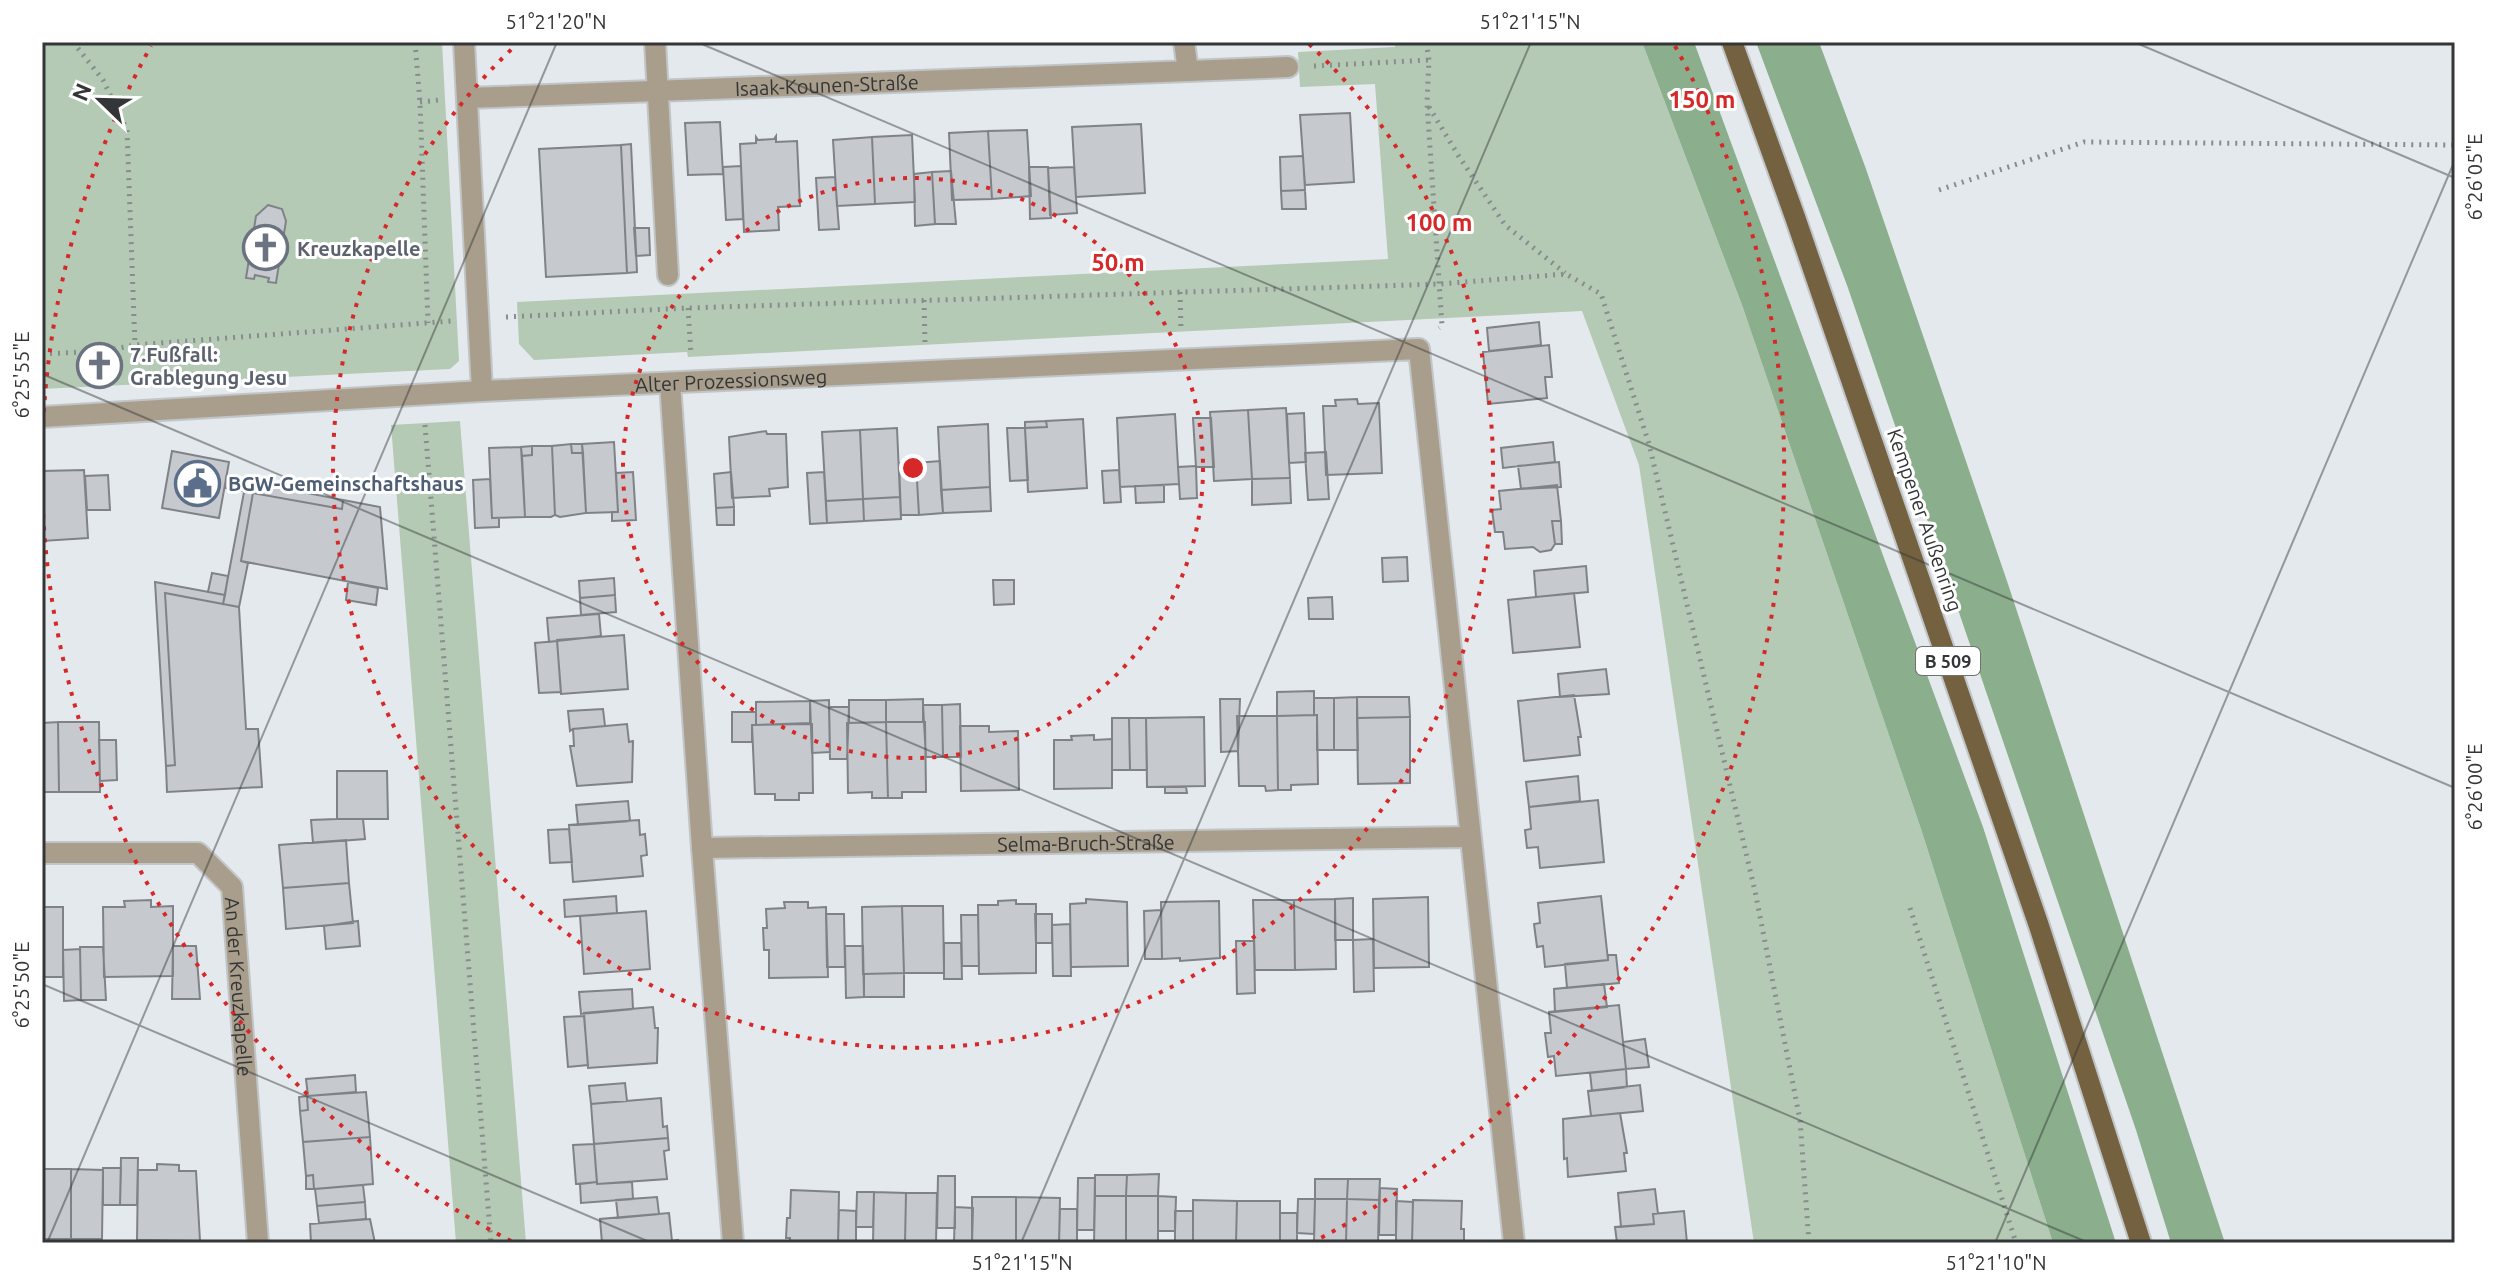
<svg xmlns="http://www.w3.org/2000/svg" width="2497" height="1285" font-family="Ubuntu,sans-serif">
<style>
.green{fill:#b4cab5}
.forest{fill:#8baf8d}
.building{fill:#c6cace;stroke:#7f8387;stroke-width:2}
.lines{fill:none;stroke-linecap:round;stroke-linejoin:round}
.minor-casing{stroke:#c1c5c8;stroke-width:24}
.major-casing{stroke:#c1c5c8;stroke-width:24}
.path{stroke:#898c8e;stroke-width:5;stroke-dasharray:2 6;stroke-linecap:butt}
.minor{stroke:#a99e8c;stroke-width:20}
.major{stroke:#746140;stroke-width:20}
.ticks{fill:none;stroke:#333536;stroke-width:2;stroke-opacity:0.45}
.ring{fill:none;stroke:#d62828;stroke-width:4;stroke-dasharray:4 8}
.labels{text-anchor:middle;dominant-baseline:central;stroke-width:6;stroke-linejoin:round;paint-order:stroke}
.shield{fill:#fff;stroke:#707272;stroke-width:2}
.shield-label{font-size:18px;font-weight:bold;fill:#333536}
.street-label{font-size:20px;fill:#333536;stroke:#fff}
.worship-label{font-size:20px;font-weight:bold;fill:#5b616d;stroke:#fff;text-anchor:start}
.service-label{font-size:20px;font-weight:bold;fill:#4e5e75;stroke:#fff;text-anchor:start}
.centre{fill:#d62828;stroke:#fff;stroke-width:4}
.ring-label{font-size:24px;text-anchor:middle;font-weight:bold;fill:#d62828;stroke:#fff;stroke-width:6;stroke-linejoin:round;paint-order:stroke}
.neatline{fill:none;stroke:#333536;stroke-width:3}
.ticks-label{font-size:20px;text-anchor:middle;fill:#333536}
</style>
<rect width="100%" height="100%" fill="#e4e9ed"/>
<path class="green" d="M42,42h400l17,319 -9,8 -408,20z
M1395,42h247l100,263 179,524 132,414h-299l-115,-778 -57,-154 -894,46 -1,-5 -153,8 -15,-16 -2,-42 871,-43 -13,-175 -75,3 -2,-35 97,-5z
M460,421l66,822h-70l-65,-818z"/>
<path class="forest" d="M1642,42h52l289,785 133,416h-63l-132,-414 -179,-524z
M1756,42h63l47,127 142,415 217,659h-54l-35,-113 -288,-842z"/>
<path class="building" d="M1350,113l4,69 -49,3 -5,-70z
M720,122l3,52 -35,1 -3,-52z
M1141,124l4,69 -69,4 -4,-70z
M1027,130l4,66 -39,3 -4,-68z
M988,131l4,68 -40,1 -3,-67z
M912,135l3,67 -40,2 -3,-67z
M776,136v6l21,-1 3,65 -22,1 1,23 -35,2 -4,-88 16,-1v-6l2,3 16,-1z
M872,137l3,67 -38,2 -4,-66z
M631,144l6,128 -10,1 -6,-128z
M621,145l6,128 -81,4 -7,-128z
M1303,156l2,34 -24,1 -1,-34z
M741,166l2,53 -17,1 -3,-53z
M1029,167h19l3,51 -21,1z
M1074,167l3,46 -27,2 -2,-47z
M951,171l5,53h-21l-3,-52z
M932,172l3,52 -20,2 -1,-52z
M835,177l4,52 -20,1 -3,-52z
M1305,190l1,19h-24l-1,-18z
M268,205l14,4 4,12 -10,62 -8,-1 1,-4 -14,-3 -1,4 -8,-1 10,-62z
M634,228h15l1,27 -14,1z
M1539,322l2,23 -52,6 -2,-23z
M1549,345l3,32h-7l2,21 -59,6 -5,-52z
M1357,399l1,5 21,-1 3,70 -56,2 -3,-69h13l-1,-6z
M1286,408l4,70 -38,1 -4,-69z
M1248,410l4,69 -38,2 -4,-69z
M1304,413l2,49 -17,1 -2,-49z
M1175,414l4,70 -59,3 -3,-69z
M1193,418h18l3,49h-18z
M1083,419l4,69 -59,4 -3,-64 22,-1 -1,-6z
M1046,421l1,6 -22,1v-6z
M988,424l2,63 -49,3 -3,-63z
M897,428l3,69 -37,2 -3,-69z
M1007,428h18l3,52 -18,1z
M860,430l3,69 -37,2 -4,-69z
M766,431l1,3h19l2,53 -19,2 1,7 -38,2 -3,-61z
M614,442l4,70 -32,1 -4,-69z
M1553,442l2,20 -52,6 -2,-20z
M571,444l1,9h11l3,60 -26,4 -5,-2 -3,-69z
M571,444h11l1,9h-11z
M532,446h20l3,69 -4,2h-26l-3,-61 10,-1z
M532,446v9l-10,1 -1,-9z
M521,447l4,70 -33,1 -3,-70z
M172,451l57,11 -10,56 -57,-10z
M1326,452l3,47 -21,1 -3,-47z
M940,461l3,52 -24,2 -3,-52z
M1559,462l2,25 -40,2 -3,-23z
M899,463h17l3,52h-18z
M1196,466l1,32 -17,1 -2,-32z
M84,470l4,68 -46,3v-70z
M1119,470l2,32 -17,1 -2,-32z
M633,472l3,48 -24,1v-9h6l-2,-39z
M731,472l3,35 -18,1 -2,-34z
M824,472l3,51 -17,1 -3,-51z
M108,475l2,35h-23l-2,-34z
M226,477l117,23 -1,9 -117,-21z
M1290,478l1,25 -39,2v-26z
M490,479l2,39h7v9l-24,1 -2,-48z
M1164,485v17l-28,1 -1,-17z
M1557,485l4,36h-9l3,23 -4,6 -11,2 -7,-5 -28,2 -2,-17h-8l-3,-22 9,-1 -2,-18z
M990,487l1,24 -48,2 -2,-23z
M244,492l9,1 -12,68 7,2 -9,44 -16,-3z
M253,493l89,16 1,-9 37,7 7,82 -146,-28z
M900,497l1,22 -37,2 -1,-22z
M863,499l1,22 -37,2 -1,-22z
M734,507v18h-17l-1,-17z
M1552,521h9l1,23h-7z
M1407,557l1,24 -25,1 -1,-24z
M1586,566l2,26 -52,5 -2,-26z
M212,573l16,3 -3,19 -17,-3z
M614,578l1,17 -35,3 -1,-17z
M993,580h21v24l-20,1z
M155,582l70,13 -2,9 -58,-11 10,172 -9,1z
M348,582l30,6 -2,17 -30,-5z
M165,593l74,14 7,122h12l4,58 -95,5 -1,-26 9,-1z
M1574,593l6,54 -67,6 -5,-53z
M615,595l1,17 -35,3 -1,-17z
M1332,597l1,22h-24l-1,-21z
M599,614l2,22 -52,6 -2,-24z
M624,635l4,54 -67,5 -4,-54z
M557,641l4,51 -22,1 -4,-50z
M1606,669l3,25 -49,3 -2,-23z
M1314,691v24l-37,1v-24z
M1574,695l7,42h-3l2,18 -56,6 -6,-60z
M1357,697h52l1,20 -53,1z
M1357,697l1,53h-24v-52z
M1314,698h20v52h-17v-35h-3z
M923,699v23h-37v-22z
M1220,699h20l-2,52 -17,1z
M829,700l1,52 -18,1 -2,-52z
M849,700h37v22l-37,1z
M810,701v22l-54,2v-23z
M960,704l1,53h-18l-1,-52z
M923,705h19l1,52h-17z
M829,707h20l-2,52h-17z
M603,709l2,17 -32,3 -3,2 -2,-20z
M732,712h24v13h-4v17h-20z
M1317,715l1,69 -27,1v5h-13l-1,-74z
M1237,716h40l1,74 -12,1 -1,-5h-26z
M1204,717l1,69 -58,1 -1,-69z
M1410,717v66l-52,1 -1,-66z
M1112,718h17l1,52h-18z
M1129,718h17l1,52h-17z
M58,722l1,70h-17v-69z
M58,722h41l1,70h-41z
M886,722h39l1,70h-24v6h-14z
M886,722l2,76h-16v-6l-24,1 -1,-70z
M627,724l2,18 4,-1 -1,41 -55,4 -7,-40h4l-1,-17z
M812,724l1,69h-14v7h-24v-6h-20l-3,-69z
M960,726h29v6l29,-1 1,59 -58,1z
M1094,735v5l18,-1v49l-58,1v-49h18l-1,-4z
M99,740h17l1,40 -17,1z
M337,771h50l1,48h-51z
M1578,776l2,25 -51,6 -3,-25z
M1165,787h21l1,6h-22z
M1598,800l6,62 -64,6 -2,-21 -11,1 -2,-18 6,-1 -2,-22z
M628,801l2,20 -52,4 -2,-20z
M337,819h26l2,20 -52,4 -2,-23z
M639,820l1,15 5,-1 2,21 -6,1 2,20 -70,6 -4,-57z
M569,829l3,33 -22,1 -2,-33z
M346,840l3,43 -66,5 -4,-43z
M349,883l4,40 -67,6 -3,-41z
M616,896l1,17 -52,4 -1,-17z
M1601,896l7,64 -63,7 -2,-21 -6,1 -3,-23 6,-1 -2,-20z
M1428,897l1,70 -55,1 -1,-69z
M1353,898v42h-18v-41z
M1086,899l41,3 1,64 -57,1 -1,-63 16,-1z
M1335,899l1,70 -41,1 -1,-70z
M151,900v7l22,-1v70l-69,1 -1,-70h22l-1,-6z
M1016,900v4h20v69l-57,1 -1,-69h20v-4z
M1253,900h41l1,70h-40z
M1219,901l1,57 -40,3v-3l-18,1 -1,-57z
M784,902h24v6l18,-1 2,70 -59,1v-28h-5l-1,-22h4l-1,-19 19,-1z
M902,906h41l1,67h-40z
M902,906l2,67 -41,1 -1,-67z
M42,907h21v70h-21z
M1161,910l1,49h-17l-1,-48z
M646,911l4,58 -66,5 -4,-58z
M826,914h18l1,53h-18z
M1035,914h17v29h-16z
M961,915h17l1,51h-17z
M358,921l2,25 -34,3 -2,-23z
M1070,924l1,52h-18l-1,-51z
M1373,939l1,52 -20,1 -1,-52z
M1236,941h18l1,52 -18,1z
M944,943h17l1,36h-18z
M173,946h23l4,53h-28z
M845,946h18l1,51 -18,1z
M80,947h23l3,53h-25z
M80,949l1,51 -17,1 -1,-51z
M1608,955h8l3,28 -52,5 -2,-24 43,-4z
M904,973v24h-40v-23z
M1604,984l3,23 -52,5 -1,-23z
M632,989l1,20 -52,5 -2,-22z
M1619,1005l7,64 -70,7 -2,-20 -6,1 -3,-24h6l-2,-21z
M653,1007l2,21h3l-1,35 -69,5 -4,-55z
M584,1016l4,49 -20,2 -4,-50z
M1645,1039l4,28 -23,2 -3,-27z
M1626,1069l1,18 -35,4 -2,-18z
M355,1075l1,17 -48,4 -2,-17z
M625,1083l2,18 -36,3 -2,-18z
M1640,1085l3,26 -52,5 -3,-25z
M366,1092l4,45 -67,5 -3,-31 8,-1 -1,-14z
M307,1096l1,14 -8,1 -1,-14z
M661,1098l2,29 4,-1 1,12 -74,6 -3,-40z
M1620,1113l7,40h-3l2,18 -58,6 -1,-19 -3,1 -1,-40z
M370,1137l3,47 -59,5 -1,-14 -7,1 -3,-34z
M668,1138l1,12 -5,1 3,28 -70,5 -3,-40z
M594,1144l3,38 -21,2 -3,-39z
M121,1158h17l-1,47h-17z
M157,1164l22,1v6h17l4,70 -63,-1 1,-70h19z
M103,1168h18l-1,37h-17z
M42,1169h29v70h-29z
M71,1169l32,1 -1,69h-31z
M1159,1174l-1,22h-32l1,-21z
M313,1175l1,14h-8v-13z
M1095,1175h32l-1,21h-31z
M938,1176h17v52h-18z
M1078,1178h17l-1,52h-17z
M1315,1179h33l-1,20h-32z
M1348,1179h32l-1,21 -32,-1z
M597,1182v2l35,-2 1,17 -52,4 -1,-19z
M363,1185l2,17 -48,4 -2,-17z
M1380,1188l17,1 -1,46h-17z
M1655,1189l3,25h-5l1,10 -33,3 -3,-34z
M791,1190l48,2 -1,51h-48v-5h-4l1,-20h3z
M857,1192h17l-1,35h-17z
M874,1192l32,1 -1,50h-32z
M906,1193h31l-1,50h-31z
M1095,1196h31v47h-32z
M1126,1196h32v47h-32z
M1158,1196l18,1 -1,34h-17z
M657,1197l2,17 -41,4 -2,-18z
M972,1197h44v46h-44z
M1016,1197l44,1 -1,45h-43z
M1298,1199h17l-1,35 -17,-1z
M1315,1199h32l-1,44h-32z
M1347,1199l32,1 -1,43h-32z
M1193,1200l44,1 -1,42h-43z
M1413,1200l49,1 -1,28h3v14h-52z
M1237,1201h43v42h-44z
M1396,1201l17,1 -1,41h-16z
M365,1202l1,17 -47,4 -2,-17z
M955,1207l18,1 -1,35h-18z
M1060,1209h17v34h-18z
M839,1210l17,1v32h-18z
M1175,1211h18v32h-18z
M1684,1211l3,32h-70l-2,-16 39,-3 -1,-10z
M669,1213l3,28 6,-1v3h-76l-2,-24z
M1280,1213h17v30h-17z
M370,1219l5,24h-64l-1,-19z"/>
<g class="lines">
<defs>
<g id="minor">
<path d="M464,42l18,349"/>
<path d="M655,42l13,233"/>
<path d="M1188,71l100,-4"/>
<path id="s1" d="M467,98l721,-27 -4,-29"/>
<path d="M670,383l32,465 31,395"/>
<path id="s2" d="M42,417l440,-26 937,-42 95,894"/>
<path id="s3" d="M702,848l768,-11"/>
<path id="s4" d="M42,853h156l34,34 26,356"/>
</g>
<path id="major" d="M1732,42l63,175 244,709 102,317"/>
</defs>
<use href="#minor" class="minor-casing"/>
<use href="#major" class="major-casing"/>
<path class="path" d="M73,42l30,38 24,50 8,215
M415,42l5,60 8,221
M1426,42l3,18 -2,43 15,223 -3,2
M1314,66l115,-6
M420,102l19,-2
M1429,107l29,48 47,70 60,48
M1939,190l145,-48 371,3
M1180,292l1,39
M924,300l1,43
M688,308l3,47
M506,317l182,-9 751,-24 127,-10 35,20 48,150 106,447 45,229 9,123
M42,354l62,-3 31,-6 317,-24
M425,425l66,818
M1910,908l106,335"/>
<use href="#minor" class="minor"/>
<use href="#major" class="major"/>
</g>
<path class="ticks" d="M697,42l1758,746M2134,42l321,136M42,374l2047,869M42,984l610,259M47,1243l510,-1201M1021,1243l510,-1201M1995,1243l460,-1083"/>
<g class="ring">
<circle cx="913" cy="468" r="290"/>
<path d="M1309 44A580 580 0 1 1 517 44"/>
<path d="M511 1241A871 871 0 0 1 42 476M42 460A871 871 0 0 1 151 46M1675 46A871 871 0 0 1 1315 1241"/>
</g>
<defs>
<symbol id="church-ring" viewBox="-11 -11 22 22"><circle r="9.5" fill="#fff" stroke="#6b7280" stroke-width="1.5"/><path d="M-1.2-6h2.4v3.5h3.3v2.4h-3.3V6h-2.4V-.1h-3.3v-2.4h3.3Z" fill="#6b7280"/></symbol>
<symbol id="civic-ring" viewBox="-11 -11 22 22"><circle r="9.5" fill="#fff" stroke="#5c6f8a" stroke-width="1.5"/><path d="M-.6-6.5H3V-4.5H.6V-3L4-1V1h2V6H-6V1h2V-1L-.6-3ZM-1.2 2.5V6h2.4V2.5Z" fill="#5c6f8a"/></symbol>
</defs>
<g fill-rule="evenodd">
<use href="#church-ring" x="240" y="222" width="51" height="51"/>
<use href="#church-ring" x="74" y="340" width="51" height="51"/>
<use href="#civic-ring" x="172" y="458" width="51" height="51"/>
</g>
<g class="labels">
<rect class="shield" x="1916" y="647" width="64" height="28" rx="6"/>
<g class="shield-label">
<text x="1948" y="661">B 509</text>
</g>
<g class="street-label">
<text stroke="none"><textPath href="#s1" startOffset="360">Isaak-Kounen-Straße</textPath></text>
<text stroke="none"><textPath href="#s2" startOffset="690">Alter Prozessionsweg</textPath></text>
<text transform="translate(1925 520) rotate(71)">Kempener Außenring</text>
<text stroke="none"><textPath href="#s3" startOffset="384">Selma-Bruch-Straße</textPath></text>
<text stroke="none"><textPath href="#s4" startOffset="304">An der Kreuzkapelle</textPath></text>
</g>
<g class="worship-label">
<text x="297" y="248">Kreuzkapelle</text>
<text x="130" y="354">7.Fußfall:<tspan x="130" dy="23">Grablegung Jesu</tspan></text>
</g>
<g class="service-label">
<text x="228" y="483">BGW-Gemeinschaftshaus</text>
</g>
</g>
<circle cx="913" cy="468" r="12" class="centre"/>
<g class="ring-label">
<text x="1702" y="108">150 m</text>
<text x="1439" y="231">100 m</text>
<text x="1118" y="271">50 m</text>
</g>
<rect width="2497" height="1285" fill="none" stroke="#ffffff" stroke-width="88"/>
<g transform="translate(100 100) rotate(293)" stroke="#ffffff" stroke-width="6" paint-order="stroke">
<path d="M0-6L14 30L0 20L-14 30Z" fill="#333536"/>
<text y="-12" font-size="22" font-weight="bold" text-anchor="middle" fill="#333536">N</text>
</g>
<rect x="44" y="44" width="2409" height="1197" class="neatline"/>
<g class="ticks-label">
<text x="556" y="29">51°21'20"N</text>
<text x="1530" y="29">51°21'15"N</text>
<text transform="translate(2475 177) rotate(-90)" y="7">6°26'05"E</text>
<text transform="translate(22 375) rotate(-90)" y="7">6°25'55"E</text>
<text transform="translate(2475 787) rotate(-90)" y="7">6°26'00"E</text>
<text transform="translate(22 985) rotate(-90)" y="7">6°25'50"E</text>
<text x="1022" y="1270">51°21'15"N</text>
<text x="1996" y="1270">51°21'10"N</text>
</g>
</svg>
